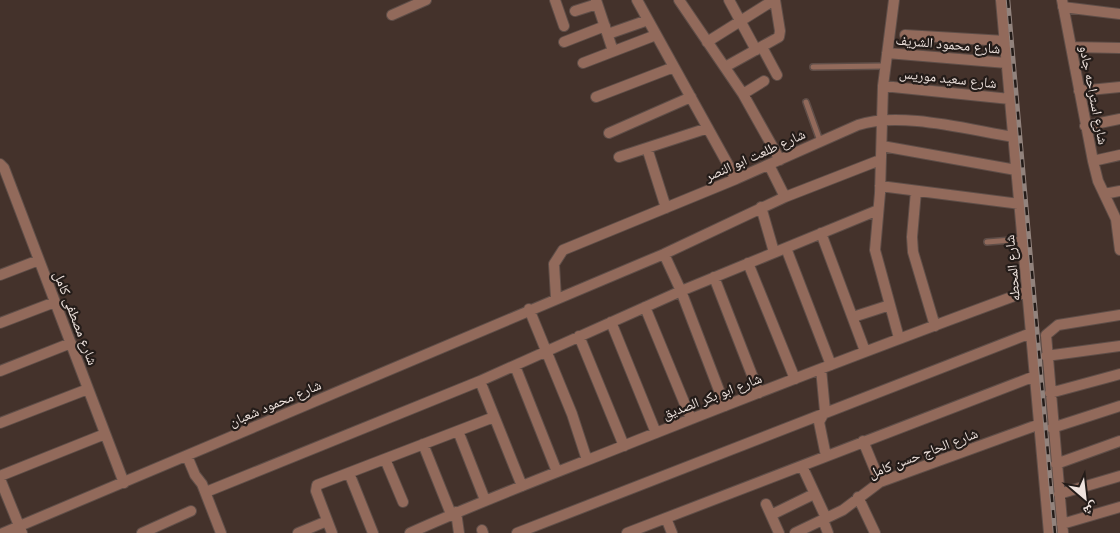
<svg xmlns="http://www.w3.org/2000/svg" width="1120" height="533" font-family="Mulish,'Noto Naskh Arabic',sans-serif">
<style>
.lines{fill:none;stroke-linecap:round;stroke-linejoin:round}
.lane-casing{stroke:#5f4e48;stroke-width:8}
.street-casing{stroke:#5f4e48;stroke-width:12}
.lane{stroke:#926a5b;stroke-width:5}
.street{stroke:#926a5b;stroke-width:10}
.rail-casing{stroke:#92837d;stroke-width:4.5}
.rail{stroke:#241c19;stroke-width:2.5;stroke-dasharray:8;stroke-linecap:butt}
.labels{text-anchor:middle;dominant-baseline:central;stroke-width:4.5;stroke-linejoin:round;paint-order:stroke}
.street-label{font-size:14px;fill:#efe3de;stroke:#241c19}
</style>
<rect width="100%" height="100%" fill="#44322b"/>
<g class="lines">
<defs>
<path id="lane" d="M813,67l72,-1
M806,102l14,39
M987,242l36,-3"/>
<path id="street" d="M555,0l9,26
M596,0l17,51
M637,0l99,179
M679,0l64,94 37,66
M729,0l27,50
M894,0l-11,86 -3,107 -5,57 24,88
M1001,0l48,533
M1062,0l31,161 5,20 18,38 4,31
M1063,7l57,7
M575,11l22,-7
M392,15l34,-15
M608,34l40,-14
M905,35l100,6
M564,42l41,-16
M707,42l67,-42
M762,47l15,28
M1071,47l49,1
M887,53l120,10
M583,63l73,-28
M725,67l54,-30 1,-6 -5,-31
M883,86l127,13
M1079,91l41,-4
M743,94l21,-13
M596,97l78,-30
M1085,126l35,-7
M609,133l82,-36
M882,146l134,24
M647,148l19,60
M619,157l89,-29
M1093,161l27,-6
M0,164l4,4 120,315
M769,165l16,32
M880,186l140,18
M916,191l-4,46 1,15 22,74
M1104,194l16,-3
M761,207l13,45
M821,233l44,118
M786,248l45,117
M664,254l17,37 44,115
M748,263l47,116
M0,275l39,-15
M714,277l45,116
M556,298l-2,-34 9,-14 173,-71 122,-54c42,-14 111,5 156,12
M645,307l46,112
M529,309l43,105 15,46
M853,317l37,-12
M611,322l45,111
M0,323l55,-21
M579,336l45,110
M1046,356l74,-10
M515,366l42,106
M821,369l4,42 -6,11 7,34
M0,371l71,-28
M480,381l42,105
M1050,393l70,-19
M0,423l88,-34
M1052,428l68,-22
M458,431l27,69
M863,441l17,41
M423,444l28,70
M187,456l8,19 7,9 19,49
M385,459l18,43
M1056,464l64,-23
M802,466l24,52
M349,473l24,60
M0,476l105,-42
M0,479l22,54
M206,492l274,-111 201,-90 197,-81
M1059,494l61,-18
M858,497l17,36
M766,504l13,29
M456,512l3,21
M771,515l43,-21
M666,518l6,15
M823,520l5,13
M1062,524l58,-17
M482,530l1,3
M3,533l661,-279 121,-57 95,-37
M142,533l49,-22
M298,533l29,-12
M332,533l-16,-42 1,-6 177,-68
M410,533c75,-34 151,-62 228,-93 129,-51 259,-101 390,-149
M517,533l514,-200
M627,533l408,-157
M795,533l48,-23 37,-28 160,-58
M1063,533l-17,-198 12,-10 62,-10"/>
</defs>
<use href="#lane" class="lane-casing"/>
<use href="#street" class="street-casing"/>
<use href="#lane" class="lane"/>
<use href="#street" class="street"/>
<defs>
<path id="rail" d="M1008,0l47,533"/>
</defs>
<use href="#rail" class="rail-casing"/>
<use href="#rail" class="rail"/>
</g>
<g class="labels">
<g class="street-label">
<text transform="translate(948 44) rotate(5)">شارع محمود الشريف</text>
<text transform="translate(948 78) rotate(6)">شارع سعيد موريس</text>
<text transform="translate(1094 95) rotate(79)">شارع استراحه جادو</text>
<text transform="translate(755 155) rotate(-24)">شارع طلعت ابو النصر</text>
<text transform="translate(1012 268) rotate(-95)">شارع المحطه</text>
<text transform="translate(76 318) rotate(69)">شارع مصطفى كامل</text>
<text transform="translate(712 396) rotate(-21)">شارع ابو بكر الصديق</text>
<text transform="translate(275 403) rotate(-23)">شارع محمود شعبان</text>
<text transform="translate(923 453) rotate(-21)">شارع الحاج حسن كامل</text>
</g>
</g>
<g transform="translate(1085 498) rotate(152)" stroke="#241c19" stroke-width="4" paint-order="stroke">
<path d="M0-4L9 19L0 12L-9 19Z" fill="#efe3de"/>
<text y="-8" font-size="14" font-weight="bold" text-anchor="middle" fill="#efe3de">ش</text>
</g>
</svg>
